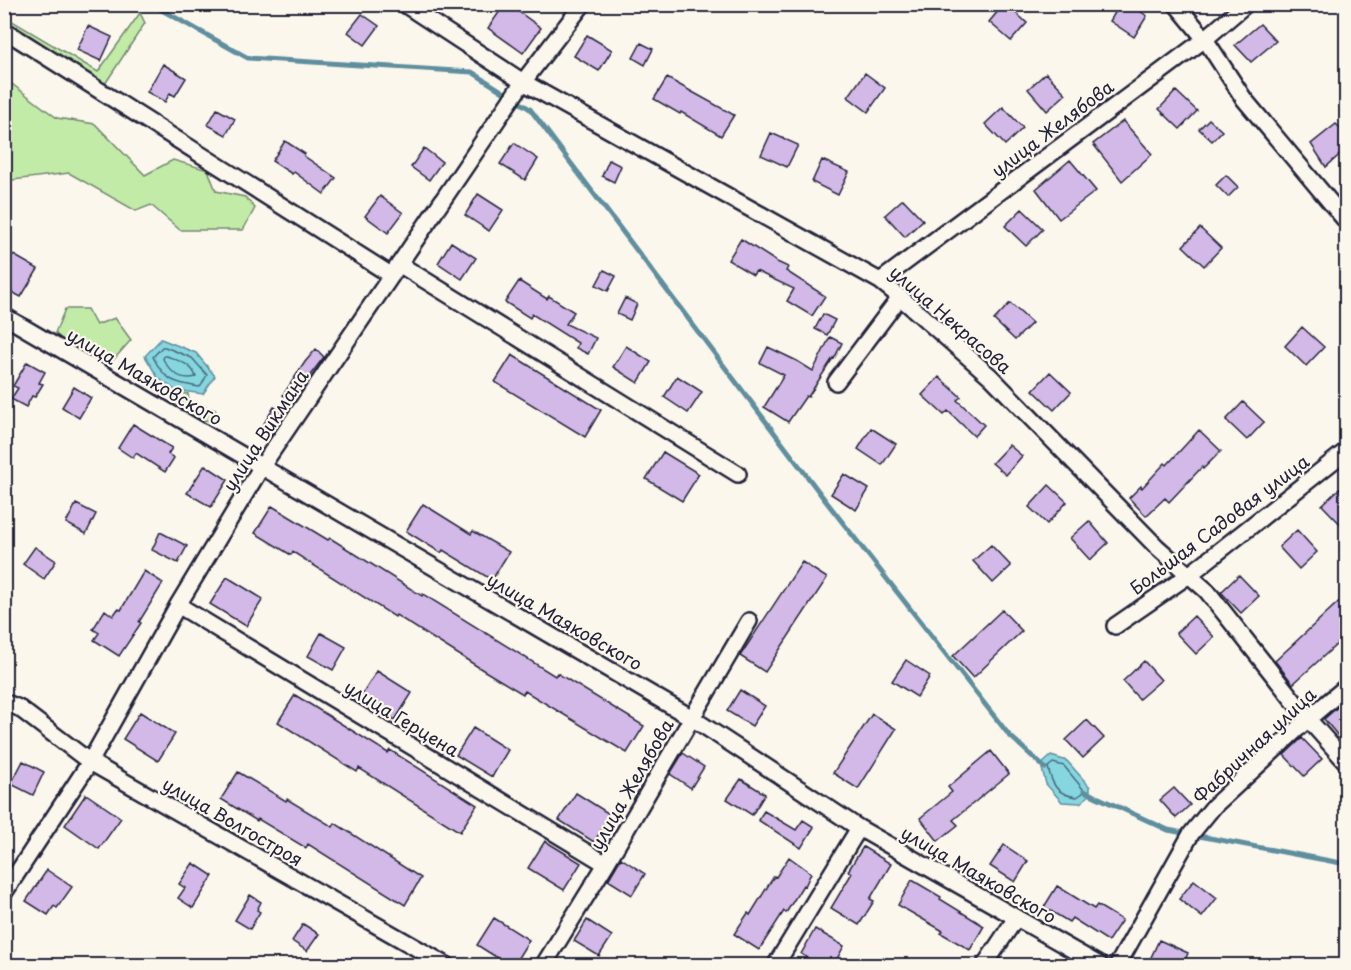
<svg xmlns="http://www.w3.org/2000/svg" width="1351" height="970" font-family="'Playpen Sans',sans-serif">
<style>
.green{fill:#c2eba7;stroke:#728671;stroke-width:1.5}
.water{fill:#86d6e0;stroke:#5e8e9e;stroke-width:1.5}
.lines{fill:none;stroke-linecap:round;stroke-linejoin:round}
.shore{stroke:#4a6a7d;stroke-width:1.5}
.stream{stroke:#5e8e9e;stroke-width:5}
.building{fill:#d2b9e7;stroke:#22223b;stroke-width:1.5}
.minor-casing{stroke:#22223b;stroke-width:20}
.minor{stroke:#fbf7ec;stroke-width:15}
.labels{text-anchor:middle;dominant-baseline:central;stroke-width:4.5;stroke-linejoin:round;paint-order:stroke}
.street-label{font-size:18px;fill:#22223b;stroke:#fbf7ec}
</style>
<rect width="100%" height="100%" fill="#fbf7ec"/>
<filter id="ink" filterUnits="userSpaceOnUse"><feTurbulence type="fractalNoise" baseFrequency=".0167" numOctaves="2"/><feDisplacementMap in="SourceGraphic" scale="12" xChannelSelector="R" yChannelSelector="G"/><feConvolveMatrix kernelMatrix="1 2 1 2 8 2 1 2 1" color-interpolation-filters="sRGB"/></filter>
<g filter="url(#ink)">
<path class="green" d="M140,13l5,10 -40,61 -13,2 -87,-49 -1,-21 94,56z
M4,78l53,40 38,6 50,51 28,-15 35,10 8,21 29,6 10,11 -12,22h-63l-29,-25 -15,6 -67,-38 -64,8z
M65,309h22l9,16 19,-7 16,22 -22,25 -29,-9 -25,-23z
M172,392l16,2 1,7 27,9 -2,11 -11,-1 -29,-12z"/>
<path class="water" d="M161,339l35,14 19,23 -12,18 -28,-4 -17,-12 -13,-22z
M1051,756l16,5 23,26v8l-10,8 -18,-1 -16,-18 -5,-19z"/>
<g class="lines">
<path class="shore" d="M162,347h3l27,11 15,17 -6,11 -2,1c-25,-4 -34,-6 -46,-30z
M164,356h3c12,5 25,8 29,21 -15,4 -26,-5 -33,-18z
M1053,763l11,3 19,23v4l-6,4c-19,-2 -25,-11 -29,-30z"/>
<path class="stream" d="M151,4l97,54 224,14 58,37 295,391 184,235 36,33
M1084,791l84,39 178,34"/>
</g>
<path class="building" d="M505,4h3l33,24 -18,25 -35,-25z
M1004,4h2l21,19 -16,18 -22,-19z
M1120,4h10l17,12 -13,21 -24,-16z
M362,14l17,12 -14,19 -17,-13z
M1260,24l16,17 -25,21 -16,-17z
M88,26l24,11 -11,24 -24,-11z
M587,35l25,15 -13,21 -25,-15z
M641,43l12,6 -8,16 -12,-7z
M163,64l23,14 -11,18 -5,-3 -5,9 -18,-10z
M865,73l20,15 -17,24 -20,-15z
M1046,73l20,21 -19,17 -19,-22z
M667,78l67,37 -13,21 -40,-24 -1,2 -26,-15z
M1176,91l21,20 -17,18 -21,-20z
M1003,107l20,21 -18,17 -20,-21z
M217,109l18,10 -9,16 -18,-10z
M1209,119l13,12 -10,10 -13,-12z
M1123,121l29,33 -30,27 -29,-37z
M1336,124l11,11v13l-21,19 -15,-23z
M771,133l27,12 -11,22 -26,-12z
M285,141l20,13 -1,2 32,22 -12,16 -30,-22 -2,2 -20,-13z
M514,143l24,16 -13,21 -25,-16z
M424,148l18,14 -13,18 -18,-13z
M609,160l12,6 -7,16 -12,-6z
M822,160l27,12 -11,23 -26,-13z
M1070,160l26,31 -37,28 -23,-30z
M1226,175l12,12 -10,10 -12,-12z
M478,194l25,16 -14,21 -24,-16z
M380,196l23,17 -15,20 -23,-17z
M903,199l20,21 -18,17 -20,-22z
M1022,209l21,20 -17,17 -21,-20z
M1200,228l21,20 -17,18 -21,-20z
M741,239l36,23 11,5 -2,4 39,25 -13,20 -25,-15 7,-12 -38,-18 -3,4 -25,-15z
M451,242l25,16 -14,21 -24,-16z
M10,253l28,16 -17,28 -17,-9v-24z
M604,270l12,6 -8,15 -12,-6z
M519,281l28,18 2,-3 25,16 -8,12 30,14 -8,16 -12,-6 2,-5 -46,-29 -2,4 -25,-16z
M625,298l12,6 -7,16 -13,-6z
M1010,303l22,20 -17,17 -21,-20z
M823,314l12,6 -8,15 -12,-6z
M1302,327l22,20 -18,19 -21,-20z
M830,337l12,6 -8,16 -1,-1 -25,39 -2,-1 -18,26 -24,-15 20,-32 -24,-12 8,-16 29,14 16,10z
M626,346l25,16 -13,21 -25,-16z
M316,349l8,8 -16,21 1,1 -8,12 -3,-1 -9,9 -6,-4 22,-33z
M512,355l89,55 -16,27 -90,-55z
M27,362l18,10 -6,11 4,1 -8,13 -3,-1 -6,11 -15,-8 7,-11 -5,-2z
M1050,372l21,20 -17,18 -21,-20z
M677,376l25,16 -14,21 -24,-16z
M939,377l22,20 -4,3 27,25 -10,11 -26,-25 -4,4 -22,-20z
M74,387l17,11 -12,20 -17,-11z
M1243,402l21,20 -17,18 -21,-20z
M274,407l11,7 -18,27 -10,-6z
M133,424l39,24 -4,6 6,4 -9,14 -29,-19 -3,5 -15,-10z
M871,428l25,16 -14,21 -24,-16z
M1199,430l22,21 -18,18 -1,-2 -33,35 -4,-4 -19,18 -17,-18 12,-12 1,2 23,-25 2,2z
M1009,445l13,11 -16,19 -14,-12z
M663,452l36,22 -17,27 -36,-22z
M205,465l23,15 -17,27 -24,-14z
M844,474l25,15 -13,21 -25,-16z
M1049,485l18,17 -20,22 -18,-17z
M1340,488l7,7v36l-25,-26z
M76,504l20,10 -10,20 -20,-11z
M423,504l48,30 2,-3 36,21 -17,28 -49,-30 -2,3 -35,-22z
M272,506l56,34 2,-2 92,58 1,-2 132,82 2,-3 87,53 -17,27 -102,-62 -2,3 -40,-24 -87,-55 -1,2 -102,-65 -2,3 -36,-22z
M1089,521l19,22 -18,17 -20,-22z
M1297,530l20,22 -18,17 -20,-22z
M160,532l27,14 -9,17 -26,-13z
M991,545l20,21 -18,17 -20,-22z
M35,547l21,14 -12,18 -21,-15z
M802,562l25,16 -62,94 -25,-16z
M144,571l19,12 -24,39 2,1 -22,33 -25,-16 5,-7 -6,-4 12,-19 8,6 5,-7 3,1z
M1239,575l20,21 -18,17 -20,-21z
M227,577l36,22 -17,27 -36,-22z
M1347,594v41l-54,49 -18,-23z
M1002,610l20,21 -49,47 -20,-22z
M1194,616l20,21 -18,17 -20,-21z
M321,633l25,14 -13,23 -25,-14z
M906,660l24,16 -13,21 -25,-16z
M1144,661l17,19 -22,19 -16,-18z
M377,671l35,22 -17,27 -35,-22z
M740,690l25,16 -13,20 -25,-15z
M295,695l93,58 2,-3 87,55 -17,27 -101,-64 -2,4 -79,-50z
M1347,699v31l-8,7 -15,-18z
M140,712l35,22 -17,27 -35,-22z
M872,714l24,15 -38,60 -25,-16z
M1087,720l17,18 -21,20 -17,-18z
M473,728l35,22 -16,27 -36,-22z
M1302,738l20,21 -18,17 -20,-21z
M991,751l18,23 -56,46 5,5 -20,16 -18,-23 32,-26 -4,-5z
M683,753l21,14 -13,21 -21,-14z
M23,761l21,11 -11,23 -22,-11z
M238,772l48,29 1,-2 46,28 2,-4 86,55 -16,27 -97,-61 -2,4 -48,-29 -1,2 -36,-22z
M741,779l24,15 -13,21 -25,-16z
M1174,788l16,17 -14,13 -16,-18z
M576,793l35,22 -17,27 -35,-22z
M86,794l35,24 -22,31 -34,-24z
M764,811l32,19 7,-10 11,7 -13,21 -43,-28z
M545,841l36,22 -17,27 -36,-22z
M1004,845l24,16 -13,21 -25,-16z
M863,847l28,17 -21,35 4,2 -15,24 -28,-17 21,-35 -4,-2z
M789,857l22,16 -6,13 -2,-1 -17,28 -2,-2 -25,39 -25,-16 14,-21 2,2 24,-39 2,1z
M621,858l24,16 -13,21 -24,-15z
M193,863l20,13 -20,32 -15,-10 7,-10 -6,-4z
M47,870l25,17 -15,21 -3,-2 -6,9 -22,-14z
M912,880l29,17 -1,2 44,27 -14,24 -29,-17 2,-2 -45,-26z
M1194,880l23,18 -15,19 -23,-18z
M1057,886l37,23 3,-4 25,15 -14,21 -36,-23 -3,4 -25,-15z
M250,895l11,7 -4,8 3,2 -10,17 -15,-9z
M494,918l35,22 -16,26h-3l-33,-21z
M587,920l25,16 -13,20 -25,-15z
M303,924l16,10 -12,17 -15,-10z
M815,929l29,17 -11,20h-12l-20,-12z
M1159,940l29,13 -5,13h-36z"/>
<g class="lines">
<defs>
<path id="minor" d="M404,4l119,78 357,199 20,16 91,80 165,169 51,45 101,128 38,43
M1176,4l29,35 39,60 102,122
M4,30l387,245
M399,264l339,210
M880,281l325,-242 41,-35
M4,316l688,402 167,110 242,138
M836,382l64,-85
M178,605l428,259
M1115,626l74,-51 157,-124
M4,702l15,6 71,54 358,204
M4,893l86,-131 88,-157 84,-139 261,-384 60,-78
M543,966l63,-102 143,-243
M775,966l84,-138
M984,966l32,-48
M1117,966l74,-132 23,-28 94,-87 38,-32"/>
</defs>
<use href="#minor" class="minor-casing"/>
<use href="#minor" class="minor"/>
</g>
</g>
<g class="labels">
<g class="street-label">
<text transform="translate(1052 128) rotate(-37)">улица Желябова</text>
<text transform="translate(951 319) rotate(41)">улица Некрасова</text>
<text transform="translate(145 376) rotate(30)">улица Маяковского</text>
<text transform="translate(265 430) rotate(-57)">улица Викмана</text>
<text transform="translate(1219 524) rotate(-37)">Большая Садовая улица</text>
<text transform="translate(565 621) rotate(30)">улица Маяковского</text>
<text transform="translate(402 718) rotate(31)">улица Герцена</text>
<text transform="translate(1254 745) rotate(-43)">Фабричная улица</text>
<text transform="translate(631 784) rotate(-60)">улица Желябова</text>
<text transform="translate(233 821) rotate(30)">улица Волгостроя</text>
<text transform="translate(979 874) rotate(30)">улица Маяковского</text>
</g>
</g>
<rect width="1351" height="970" fill="none" stroke="#fbf7ec" stroke-width="24"/>
<rect x="12" y="12" width="1327" height="946" fill="none" stroke="#22223b" stroke-width="2" filter="url(#ink)"/>
</svg>
